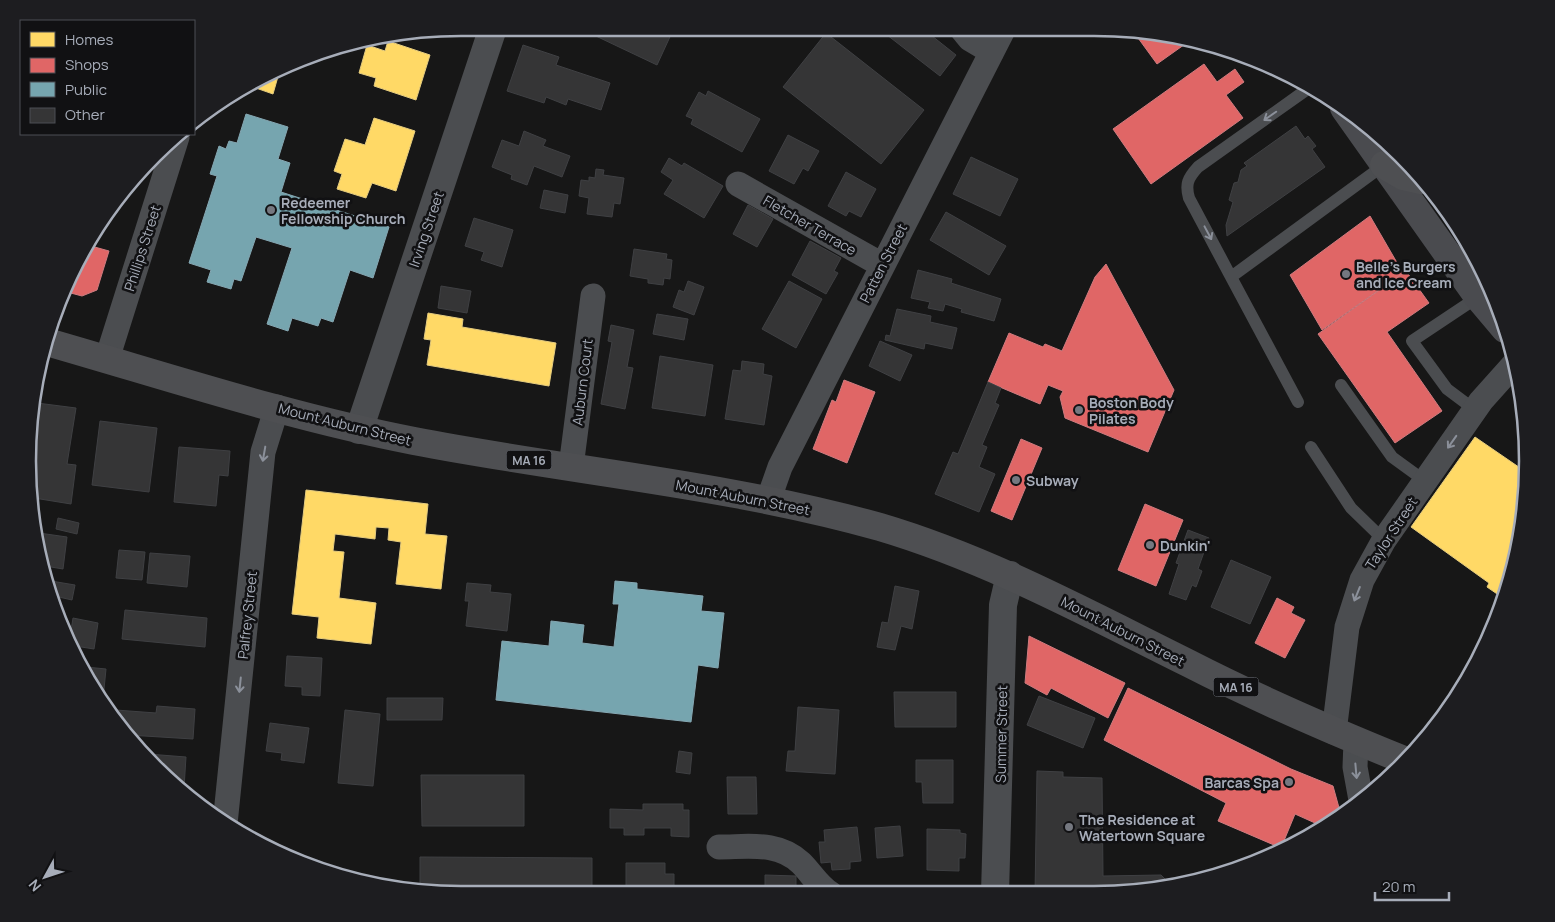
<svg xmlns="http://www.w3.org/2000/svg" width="1555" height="922" font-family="Manrope,sans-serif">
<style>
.homes{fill:#ffd966;stroke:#e5cc7f}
.shops{fill:#e06666;stroke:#cf7b7f}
.public{fill:#76a5af;stroke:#85a7b2}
.building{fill:#353536;stroke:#3f4043}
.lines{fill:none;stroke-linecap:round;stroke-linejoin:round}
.service{stroke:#4b4d50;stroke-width:12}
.minor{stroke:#4b4d50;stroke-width:25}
.tertiary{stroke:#4b4d50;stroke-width:28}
.secondary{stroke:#4a4b4f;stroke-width:28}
.primary{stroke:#4e4f52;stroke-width:28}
.oneway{stroke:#8b909a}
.poi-dot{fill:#757880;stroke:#111113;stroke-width:2}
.labels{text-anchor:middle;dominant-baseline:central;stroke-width:5;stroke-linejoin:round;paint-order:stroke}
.shield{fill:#111113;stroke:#7a7e87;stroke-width:1}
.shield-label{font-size:12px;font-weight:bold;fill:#a7adb9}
.poi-label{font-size:14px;font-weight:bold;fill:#a7adb9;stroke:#111113;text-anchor:start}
.street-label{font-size:14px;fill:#a7adb9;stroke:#111113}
.rim{fill:none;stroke:#a7adb9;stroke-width:2.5}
</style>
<rect width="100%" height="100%" fill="#171717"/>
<path class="homes" d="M388,41l42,14 -14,45 -42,-14 2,-8 -17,-5 8,-28 18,6z
M279,73l-6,21 -20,-7z
M374,118l41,13 -19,60 -24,-8 -6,15 -29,-9 5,-15 -8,-3 11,-32 20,6z
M428,313l35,6 -1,8 94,16 -7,43 -122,-21 4,-25 -7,-1z
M1475,437l51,35 -7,74 -17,56 -2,-1 3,-3 -16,-11 2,-4 -78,-56z
M306,490l122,14 -3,30 22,2 -6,53 -45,-5 5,-42 -13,-2 1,-12 -13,-1 -1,12 -40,-5 -2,17 11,1 -5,46 37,5 -5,41 -54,-6 2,-21 -27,-3z"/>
<path class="shops" d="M1133,31l55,11 -31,22z
M1204,64l13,18 18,-13 9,13 -18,13 17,23 -92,66 -38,-55z
M1370,216l33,57 -81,57 -32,-55z
M91,246l18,5 -12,39 -15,6 -15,-4z
M1106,264l68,126 -26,62 -83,-34 -5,-21 3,-6 -15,-6 -8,19 -52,-22 21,-49 34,14 2,-3 17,7 33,-74z
M1406,271l23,32 -42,29 55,79 -47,32 -77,-109z
M844,380l31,12 -28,71 -34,-14 19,-49 4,2z
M1021,439l21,9 -30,72 -21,-9z
M1145,504l38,16 -27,66 -38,-16z
M1277,598l17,9 -3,6 14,7 -20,38 -30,-15z
M1029,636l96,47 -17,35 -57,-30 -4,7 -22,-12z
M1128,688l163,81 42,17 8,29 -17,12 -29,-13 -14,34 -63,-27 8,-18 -122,-63z"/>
<path class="public" d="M246,114l42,13 -10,32 12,4 -9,29 108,35 -16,51 -23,-8 -17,52 -12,-4 -3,8 -26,-8 -4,13 -21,-7 25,-76 -36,-11 -15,44 -7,-2 -3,10 -24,-7 4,-12 -22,-7 28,-87 -7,-2 9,-28 7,3 3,-8 8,2z
M615,581l22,2v6l66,7 -2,15 23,2 -6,55 -20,-3 -7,57 -195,-22 6,-59 47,5 2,-25 33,4 -2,18 32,4 5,-43h-6z"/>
<path class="building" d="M579,28h95l-17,37z
M878,28h44l34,27 -16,21z
M826,33l98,77 -43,54 -98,-77z
M523,45l36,12 -3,8 54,18 -9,27 -33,-11 -2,6 -20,-8 -2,6 -37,-12z
M708,91l52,28 -18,33 -51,-28 2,-5 -7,-3 13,-24 7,4z
M1296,126l9,13 3,-3 8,10 -4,3 13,18 -98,69 -1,-11 7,-23 -4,-2 5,-17 4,-1 3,-12 6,-4 -3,-3z
M524,131l22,9 -3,6 27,10 -8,21 -28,-11 -7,19 -16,-6 1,-4 -20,-8 10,-27 17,6z
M788,135l31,16 -11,20 -5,-3 -9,16 -25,-13z
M971,157l47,22 -18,37 -47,-22z
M669,158l13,8 2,-3 39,23 -19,32 -40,-24 9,-14 -12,-8z
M596,169l8,1 -1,5 21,3 -4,26 -6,-1 -2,14 -25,-3 2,-16 -10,-2 2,-16 8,1v-4l6,1z
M846,172l30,17 -15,28 -12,-6 -3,5 -18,-10z
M544,190l24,5 -3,18 -25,-5z
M748,205l25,14 -16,28 -24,-13z
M946,212l60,34 -17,29 -59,-35z
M474,218l39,12 -11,37 -21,-7 3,-8 -19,-6z
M810,241l31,17 -7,13 4,2 -12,21 -34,-19z
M634,249l33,5 -1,5 6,1 -2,19 -6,-1 -1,7 -15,-2v-4l-18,-3z
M918,270l34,9 -1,4 50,16 -7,22 -33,-9 1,-3 -17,-5 -2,7 -15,-3 2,-6 -19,-4z
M688,281l16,6 -10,28 -21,-8 6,-17 5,2z
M789,281l33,18 -26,49 -34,-19z
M441,286l30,5 -4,22 -29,-5z
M897,309l34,7 -1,6 27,6 -5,21 -27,-6 -1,6 -39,-9 1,-5 4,1z
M657,314l31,5 -4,21 -31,-6z
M611,325l23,5 -7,37 6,1 -8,41 -24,-5 11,-62 -4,-1z
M880,341l32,14 -12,26 -31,-15z
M660,356l53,9 -8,51 -53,-8z
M742,361l22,3 -1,10 9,2 -8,49 -39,-6 8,-49 8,1z
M988,382l13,6 -6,15 4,2 -17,40 5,2 -8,20 16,7 -16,38 -44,-18 18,-42 5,2z
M37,403l39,5 -9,56 9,1 -5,39 -37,-6 -6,-37z
M100,421l57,7 -8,64 -57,-7z
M179,447l51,4 -2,25 -9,-1 -3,31 -42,-4z
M58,518l21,5 -2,11 -21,-5z
M1188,530l21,8 -11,31 4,2 -6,16 -4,-2 -6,15 -17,-6 10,-30 -3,-1z
M39,533l28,4 -4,32 -18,-3z
M119,550l26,2 -3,28 -26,-2z
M150,553l40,3 -3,31 -40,-4z
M1231,560l40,17 -21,47 -39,-17z
M51,581l24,4 -3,15 -22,-5z
M467,583l24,2 -1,7 21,2 -4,37 -41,-5 3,-25h-4z
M895,586l24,5 -7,38 -11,-3 -6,24 -18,-3 5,-25 6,1z
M125,610l82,8 -2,29 -83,-8z
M73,618l25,5 -4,26 -19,-3 -5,-9z
M287,656l35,2 -2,38 -18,-1v-8l-17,-1z
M86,667l20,2 -3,30z
M894,692h62v35h-61z
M1039,696l56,22 -12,30 -56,-23z
M387,698h56l-1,22h-55z
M157,706l38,3 -2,30 -65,-4 -13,-13 1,-12 40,3z
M798,707l41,3 -4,64 -49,-3 2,-20h7z
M345,710l35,4 -7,72 -35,-3z
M270,723l39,5 -5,35 -23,-3 1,-7 -16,-2z
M679,751l13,2 -2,21 -14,-2z
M148,754l38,3 -2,31z
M916,760h37v43h-30l-1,-21h-6z
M1037,771l26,1v5l39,1 1,98 58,-1 9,9 -47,10h-88z
M421,775h103v51h-102z
M727,777h29l1,37h-29z
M643,804h40v6h6v27l-18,-1v-8h-27v7h-20v-7h-14v-19l33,1z
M900,826l3,30 -26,2 -2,-30z
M857,827l4,34 -11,1v7l-18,1 -1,-8 -10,1 -2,-21h6l-1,-12z
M927,829l33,1v3l6,1 -1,24h-6v13l-32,-1z
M420,857l172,1v36h-160l-12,-3z
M626,863h39v11h9v18l-48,-1z
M765,875l31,1v18h-31z"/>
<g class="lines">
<path class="service" d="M1231,277l-42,-79c-4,-14 -1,-20 9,-31l111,-79
M1341,385l51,72 33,24
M1298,402l-67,-125 153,-112
M1475,410l-28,-21 -35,-48 66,-44
M1311,447l40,61 33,32"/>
<path class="minor" d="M961,28l9,11 22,13
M738,184l144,81
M107,359l70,-222
M571,467l22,-171
M768,501l12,-34 224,-439
M1334,732l13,-105 15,-47 22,-40 97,-139 34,-38
M1356,741l-1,26 6,33
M225,824l38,-372 14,-45
M719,847c30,0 59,-6 82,16 11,11 17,23 30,31"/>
<path class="tertiary" d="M359,430l134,-402
M995,894l8,-289 7,-30"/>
<path class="secondary" d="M1344,108l134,189 27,32"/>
<path class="primary" d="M1384,165l19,11 18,4
M47,342c122,35 243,75 367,99 155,30 313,43 466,86 108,32 207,86 308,136 70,36 142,67 216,97"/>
</g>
<defs><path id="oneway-shaft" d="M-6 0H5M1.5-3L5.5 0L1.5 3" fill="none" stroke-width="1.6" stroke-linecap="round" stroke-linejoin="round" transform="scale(1.25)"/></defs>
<g class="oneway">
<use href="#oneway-shaft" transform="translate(1270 116) rotate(145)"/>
<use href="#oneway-shaft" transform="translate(1208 233) rotate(62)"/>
<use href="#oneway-shaft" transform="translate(1452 442) rotate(125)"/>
<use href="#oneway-shaft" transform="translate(264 454) rotate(100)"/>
<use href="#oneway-shaft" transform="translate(1357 594) rotate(112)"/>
<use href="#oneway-shaft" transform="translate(240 685) rotate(96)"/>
<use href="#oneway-shaft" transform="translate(1356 771) rotate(85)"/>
</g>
<g class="poi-dot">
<circle cx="271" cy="210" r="5"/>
<circle cx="1346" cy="274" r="5"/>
<circle cx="1079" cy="410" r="5"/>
<circle cx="1016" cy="480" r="5"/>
<circle cx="1150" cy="545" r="5"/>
<circle cx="1289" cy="782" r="5"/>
<circle cx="1069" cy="827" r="5"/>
</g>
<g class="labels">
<g class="shield">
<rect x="506.5" y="450.5" width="45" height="19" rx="4"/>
<rect x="1213.5" y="677.5" width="45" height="19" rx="4"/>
</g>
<g class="shield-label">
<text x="529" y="460">MA 16</text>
<text x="1236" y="687">MA 16</text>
</g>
<g class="poi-label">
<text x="281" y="202">Redeemer<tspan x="281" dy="16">Fellowship Church</tspan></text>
<text x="1356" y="266">Belle's Burgers<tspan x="1356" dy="16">and Ice Cream</tspan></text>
<text x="1089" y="402">Boston Body<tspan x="1089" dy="16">Pilates</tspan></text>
<text x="1026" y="480">Subway</text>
<text x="1160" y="545">Dunkin'</text>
<text x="1279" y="782" text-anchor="end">Barcas Spa</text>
<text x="1079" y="819">The Residence at<tspan x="1079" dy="16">Watertown Square</tspan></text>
</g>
<g class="street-label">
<text transform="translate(810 225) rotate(30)">Fletcher Terrace</text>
<text transform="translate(426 229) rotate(-71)">Irving Street</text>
<text transform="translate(142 248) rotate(-72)">Phillips Street</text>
<text transform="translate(883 263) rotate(-63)">Patten Street</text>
<text transform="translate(582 382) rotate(-83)">Auburn Court</text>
<text transform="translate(345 424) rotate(14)">Mount Auburn Street</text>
<text transform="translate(743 497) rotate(11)">Mount Auburn Street</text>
<text transform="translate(1391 533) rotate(-57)">Taylor Street</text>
<text transform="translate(247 615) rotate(-84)">Palfrey Street</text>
<text transform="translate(1123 631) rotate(27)">Mount Auburn Street</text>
<text transform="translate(1001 734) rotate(-89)">Summer Street</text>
</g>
</g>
<path d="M0 0H1555V922H0ZM461 36H1094A425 425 0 0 1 1519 461V461A425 425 0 0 1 1094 886H461A425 425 0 0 1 36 461V461A425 425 0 0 1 461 36Z" fill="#1d1d20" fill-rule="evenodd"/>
<path class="rim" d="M461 36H1094A425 425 0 0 1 1519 461V461A425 425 0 0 1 1094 886H461A425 425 0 0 1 36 461V461A425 425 0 0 1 461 36Z"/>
<rect x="20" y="20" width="175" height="115" fill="#111113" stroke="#4d4f55"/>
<rect x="30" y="32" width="25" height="15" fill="#ffd966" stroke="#4d4f55"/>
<text x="65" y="45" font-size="15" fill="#a7adb9">Homes</text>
<rect x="30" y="58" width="25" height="15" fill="#e06666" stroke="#4d4f55"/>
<text x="65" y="70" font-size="15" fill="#a7adb9">Shops</text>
<rect x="30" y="82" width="25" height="15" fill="#76a5af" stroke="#4d4f55"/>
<text x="65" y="95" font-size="15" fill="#a7adb9">Public</text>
<rect x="30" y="108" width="25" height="15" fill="#353536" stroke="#4d4f55"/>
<text x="65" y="120" font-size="15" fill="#a7adb9">Other</text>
<g transform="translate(45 877) rotate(230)" stroke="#111113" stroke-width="4" paint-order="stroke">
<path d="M0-4L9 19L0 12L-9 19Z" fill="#a7adb9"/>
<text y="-8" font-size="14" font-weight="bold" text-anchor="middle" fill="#a7adb9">N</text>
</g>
<path d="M1375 892v8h74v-8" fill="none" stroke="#a7adb9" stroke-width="2.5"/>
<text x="1382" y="892" font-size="15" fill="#a7adb9" stroke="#111113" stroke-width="4" paint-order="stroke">20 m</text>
</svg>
